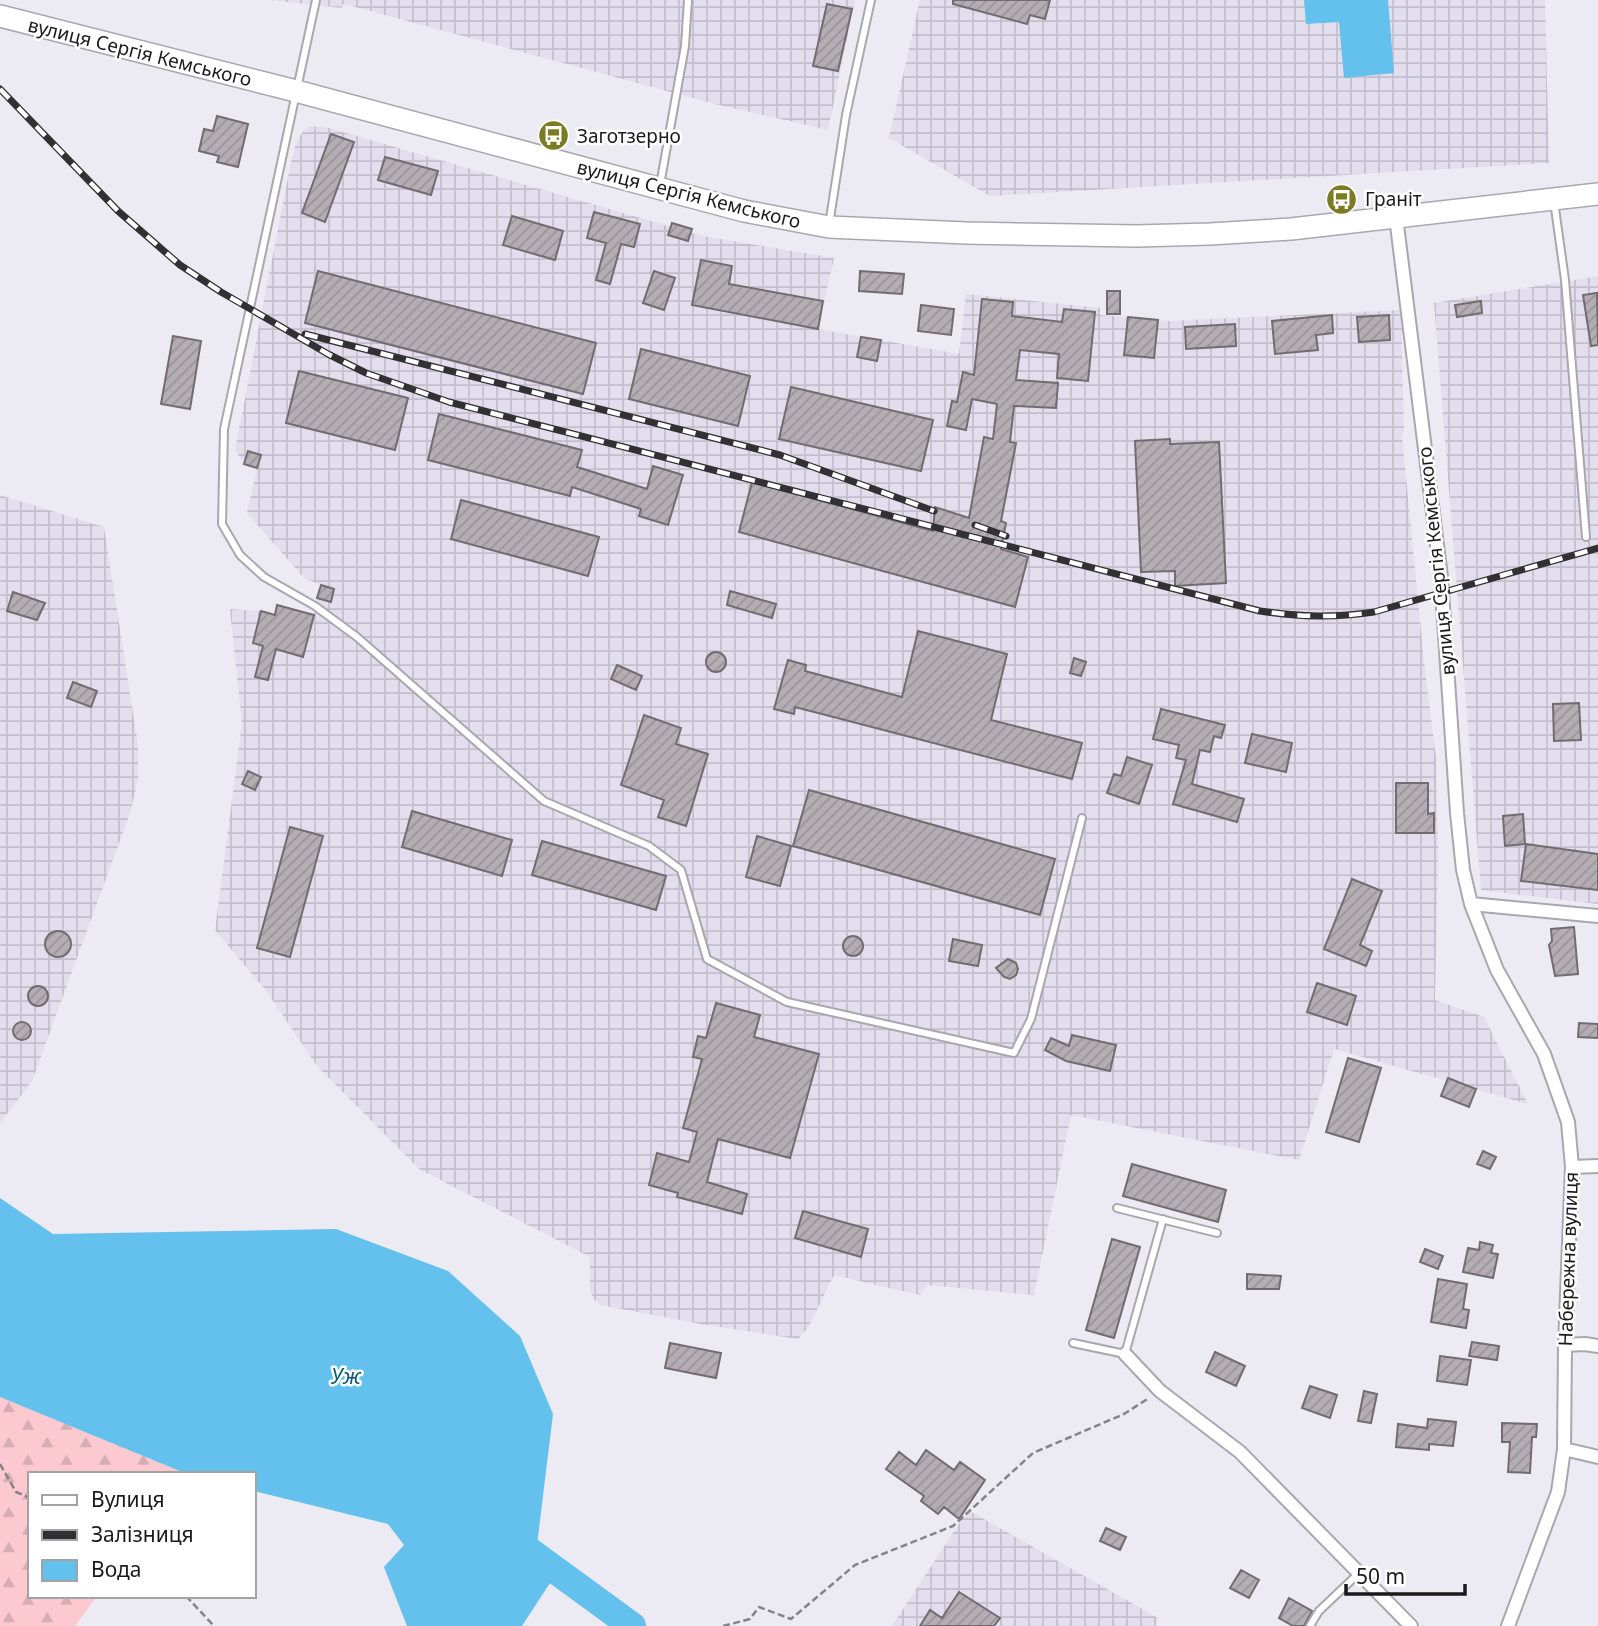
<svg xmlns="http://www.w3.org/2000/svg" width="1598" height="1626" font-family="'Noto Sans',sans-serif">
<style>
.industrial{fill:url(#industrial-grid)}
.forest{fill:url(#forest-firs)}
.water{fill:#64c0ec}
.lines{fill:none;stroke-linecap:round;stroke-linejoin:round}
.river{stroke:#64c0ec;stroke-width:28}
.building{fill:url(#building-hatch);stroke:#726c71;stroke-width:2}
.service-casing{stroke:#a9a7ae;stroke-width:10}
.minor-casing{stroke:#a9a7ae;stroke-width:16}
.trunk-casing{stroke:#a9a7ae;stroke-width:24}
.path{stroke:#848388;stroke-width:2.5;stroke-dasharray:7 3.5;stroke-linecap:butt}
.service{stroke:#fff;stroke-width:6}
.minor{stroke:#fff;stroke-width:12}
.trunk{stroke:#fff;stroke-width:21}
.rail-casing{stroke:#313134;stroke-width:7}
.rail{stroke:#fff;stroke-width:4.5;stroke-dasharray:13;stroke-linecap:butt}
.labels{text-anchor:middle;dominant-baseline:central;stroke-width:5;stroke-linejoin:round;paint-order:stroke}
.street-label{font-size:19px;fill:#1a1a1c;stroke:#fff}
.poi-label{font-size:19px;fill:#1a1a1c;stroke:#fff;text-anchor:start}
.water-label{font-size:21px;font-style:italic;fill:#0c5875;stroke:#fff}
</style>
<defs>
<pattern id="industrial-grid" width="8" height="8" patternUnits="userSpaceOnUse" patternTransform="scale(1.75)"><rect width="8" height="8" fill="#e3deed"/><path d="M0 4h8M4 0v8" fill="none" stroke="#c2becb"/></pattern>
<pattern id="forest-firs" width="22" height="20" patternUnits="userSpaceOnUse" patternTransform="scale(1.75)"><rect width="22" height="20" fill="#fcc9d1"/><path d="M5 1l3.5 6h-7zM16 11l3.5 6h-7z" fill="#d7acb3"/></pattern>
<pattern id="building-hatch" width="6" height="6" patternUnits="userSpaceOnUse" patternTransform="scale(1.75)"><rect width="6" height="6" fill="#b4adb3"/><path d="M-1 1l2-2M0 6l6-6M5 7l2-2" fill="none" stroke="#9a9499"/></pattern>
</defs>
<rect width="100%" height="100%" fill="#eceaf2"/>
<path class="industrial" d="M269,0h586l-27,130 -109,-25 -371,-100 -5,-1 -1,4z
M920,0h625l4,163 -559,33 -101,-58z
M310,126l19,2 374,108 131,22 -16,71 141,25 7,-60 134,14v7l69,6 232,-11 3,120 -2,6 22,225 12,97 2,95 -3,147 49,17 44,87 -194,-55 -35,111 -228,-45 -37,180 -107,-10 -7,10 -86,-20 -26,53 -10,11 -97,-15 -101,-19 -6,-6 -4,-8v-34l-171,-88 -102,-103 -50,-74 -52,-62 27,-207 -12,-114 31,2 13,3 3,-9 37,10 7,-30 -17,-7 -57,-65 10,-45 -13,-4 -9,-14 56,-288 5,-19 7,-12z
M1598,276v628l-117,-14 -47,-587z
M0,495l104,32 34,218v35l-8,33 -98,268 -32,42z
M968,1510l190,108 -2,8h-264z"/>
<path class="forest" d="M0,1397l187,77h-157v122h67l-22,30h-75z"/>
<path class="water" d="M1304,0h84l6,73 -50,5 -5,-56 -33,2z
M0,1198l53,36 283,-5 112,42 72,65 33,78 -16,131 26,18 -41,63h-115l-23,-59 20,-22 -16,-21 -134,-33v-17h-67l-187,-77z"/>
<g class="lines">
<path class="river" d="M528,1550l104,76"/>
</g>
<path class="building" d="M953,0h97l-5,19 -15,-4 -3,9 -74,-20z
M827,4l25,5 -14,62 -25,-5z
M217,116l31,8 -10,43 -21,-5 2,-6 -20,-5 5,-22 9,2z
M331,134l23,8 -29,80 -23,-9z
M385,157l53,14 -7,24 -53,-15z
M594,212l46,12 -6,23 -13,-3 -11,40 -14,-4 10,-37 -19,-5z
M512,216l51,15 -8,29 -52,-15z
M672,223l20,6 -4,12 -20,-6z
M701,260l31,6 -3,18 94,17 -5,28 -126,-24z
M318,271l278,72 -13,51 -278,-71z
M654,271l21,7 -11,32 -21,-7z
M860,271l44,3 -2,20 -43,-3z
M1107,291h13v23h-13z
M1597,293l1,52 -7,1 -8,-51z
M982,299l31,3 -1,14 50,6 2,-13 31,3 -7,69 -31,-3 2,-24 -39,-4 -4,30 42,3 -2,25 -42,-2 -4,36 6,1 -15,78 5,2 -5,26 27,8 -13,50 -276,-75 13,-50 181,49 2,-24 34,11 15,-81 9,2 4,-35 -25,-5 -6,31 -19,-4 5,-25 5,1 6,-30 11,3z
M1481,301l1,12 -25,4 -2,-12z
M921,305l33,4 -3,26 -33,-4z
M1332,315l1,18 -17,2 2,15 -43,4 -3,-33z
M1389,315l1,25 -31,2 -2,-25z
M1128,317l30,3 -4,38 -30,-3z
M1235,324l1,22 -50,3 -1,-22z
M173,336l28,5 -11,68 -29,-5z
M861,337l20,3 -4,21 -20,-4z
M641,349l109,27 -12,50 -109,-27z
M299,371l109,27 -13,52 -109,-27z
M791,387l142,33 -12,51 -142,-32z
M439,414l143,36 -5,17 70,22 6,-23 30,9 -15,50 -29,-9 2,-7 -69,-22 -2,9 -142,-36z
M1170,439v5l49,-2 7,141 -51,3v-15l-34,1 -6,-131z
M248,451l13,4 -4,13 -13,-4z
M461,500l138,37 -11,39 -137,-37z
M321,585l13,4 -3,13 -14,-4z
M730,591l46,13 -4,14 -45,-13z
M13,592l32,11 -8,17 -30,-9z
M277,605l37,10 -11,42 -27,-8 -8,31 -13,-3 8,-31 -10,-3 8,-32 14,4z
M918,631l89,23 -16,66 91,23 -10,36 -277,-72 -1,7 -20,-5 14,-49 18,5 -1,6 97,26z
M706 662a10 10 0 1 1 20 0a10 10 0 1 1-20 0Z
M1074,658l12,4 -5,14 -11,-3z
M617,665l25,11 -6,14 -25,-11z
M73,682l24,9 -6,16 -24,-9z
M1579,703l2,37 -27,1 -1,-37z
M1161,709l64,16 -4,13 -7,-2 -4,16 -10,-2 -8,34 52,15 -7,23 -64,-18 13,-44 -10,-2 3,-13 -26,-6z
M644,715l37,13 -5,16 32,10 -22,72 -28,-9 6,-17 -43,-15z
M1252,734l40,9 -6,29 -41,-9z
M1127,757l25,8 -13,39 -32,-11 7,-19 7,2z
M248,771l13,6 -6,13 -13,-6z
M1396,783h32v31l6,-1v20h-38z
M809,790l246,69 -15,56 -247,-69z
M412,811l100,29 -10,36 -100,-29z
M1523,814l2,30 -20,2 -2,-30z
M290,827l33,9 -33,121 -33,-9z
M757,836l34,10 -11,40 -34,-9z
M542,841l124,35 -10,34 -124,-35z
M1526,844l72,10v36l-77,-9z
M1352,879l30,12 -22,54 12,6 -6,15 -42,-17z
M1574,927l4,47 -23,2 -6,-31 3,-4 -1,-12z
M45 944a13 13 0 1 1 26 0a13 13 0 1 1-26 0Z
M843 946a10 10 0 1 1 20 0a10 10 0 1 1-20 0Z
M953,939l29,6 -4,21 -29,-5z
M1008,959l8,4 2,6 -2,6 -6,4 -6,-2 -8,-9z
M1317,983l39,13 -9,29 -40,-13z
M28 996a10 10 0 1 1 20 0a10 10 0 1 1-20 0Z
M716,1003l44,12 -6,22 65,17 -29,104 -72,-19 -11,43 40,12 -5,20 -65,-17 1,-4 -29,-8 8,-32 32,9 8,-30 -14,-4 19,-69 -9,-2 5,-21 8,2z
M13 1031a9 9 0 1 1 18 0a9 9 0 1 1-18 0Z
M1579,1023l19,1v14l-20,-1z
M1072,1035l44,10 -6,26 -44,-10 -21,-11 6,-12 18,8z
M1348,1058l33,10 -22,74 -33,-10z
M1448,1078l28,11 -7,18 -28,-11z
M1483,1151l13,6 -6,12 -13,-5z
M1132,1164l94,26 -8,32 -95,-26z
M803,1211l65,18 -7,28 -66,-19z
M1112,1239l28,8 -26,91 -28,-8z
M1480,1242l13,3 -2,8 7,1 -5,24 -30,-6 5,-24 11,2z
M1425,1249l18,7 -5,13 -18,-7z
M1247,1274l34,2 -2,13h-32z
M1438,1279l29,5 -4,25 6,1 -3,18 -35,-6z
M1472,1342l27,4 -2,14 -28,-4z
M670,1343l51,10 -5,25 -51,-10z
M1215,1352l30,14 -9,20 -30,-14z
M1440,1356l31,4 -4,25 -30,-4z
M1310,1386l27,9 -7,23 -28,-10z
M1364,1391l13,3 -6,29 -13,-2z
M1428,1419l28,3 -3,24 -24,-2v6l-33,-3 2,-23 29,4z
M1502,1423l35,1 -1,13h-4l-2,36 -22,-1 2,-30h-8z
M926,1450l28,20 6,-8 25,18 -26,39 -15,-12 -6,7 -17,-13 3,-5 -38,-27 13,-17 17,13z
M1106,1528l20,9 -6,13 -20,-9z
M1241,1570l18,10 -10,18 -19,-10z
M959,1592l41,26 -6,8h-74l10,-16 12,8z
M1289,1598l23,13 -8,15h-11l-14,-8z"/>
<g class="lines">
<defs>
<path id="service" d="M316,0l-92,429 -2,95 18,31 24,22 51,29 42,31 187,164 105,45 32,24 26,89 80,43 227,51 17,-34 51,-201
M660,185l25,-139 3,-46
M1554,201l11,79 21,257
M829,225l17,-110 25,-115
M1117,1208l100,25
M1073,1343l52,11 38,-135
M1310,1626l9,-15 39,-37"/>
<path id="minor" d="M1396,217l45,360 16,236 6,57 8,34 26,66 47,84 24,68 4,45 -7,178 -1,104 -6,43 -50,134
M1471,904l127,12
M1572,1167l26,-1
M1565,1345l20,-1 13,2
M1125,1354l35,37 80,61 171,174
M1564,1449l34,8"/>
<path id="trunk" d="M0,16l296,75 448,120 85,16 137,6 170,3 74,-2 81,-5 307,-35"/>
</defs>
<use href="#service" class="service-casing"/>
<use href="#minor" class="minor-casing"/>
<use href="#trunk" class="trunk-casing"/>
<path class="path" d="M0,1464l16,28 14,6
M186,1596l28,30
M723,1626l27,-7 9,-12 32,12 64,-54 98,-39 80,-73 91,-39 25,-16"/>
<use href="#service" class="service"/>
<use href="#minor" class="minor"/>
<use href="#trunk" class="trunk"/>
<defs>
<path id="rail" d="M0,89l118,122 62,54 41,27 107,62 38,19 83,29 811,209c41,6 73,7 114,1l224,-64
M305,334l475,121 154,56
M975,525l31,11"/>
</defs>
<use href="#rail" class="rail-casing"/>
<use href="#rail" class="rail"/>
</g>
<defs>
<symbol id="bus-disc" viewBox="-11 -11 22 22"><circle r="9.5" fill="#7b7b23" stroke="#fff"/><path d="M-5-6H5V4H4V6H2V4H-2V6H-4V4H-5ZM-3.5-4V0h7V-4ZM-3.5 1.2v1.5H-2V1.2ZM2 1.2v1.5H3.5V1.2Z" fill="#fff"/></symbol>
</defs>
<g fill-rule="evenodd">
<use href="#bus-disc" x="536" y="118" width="35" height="35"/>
<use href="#bus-disc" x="1324" y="182" width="35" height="35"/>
</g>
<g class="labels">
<g class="street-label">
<text transform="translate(140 52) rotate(14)">вулиця Сергія Кемського</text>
<text transform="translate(689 194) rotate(14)">вулиця Сергія Кемського</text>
<text transform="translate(1436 561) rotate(-96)">вулиця Сергія Кемського</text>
<text transform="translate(1568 1259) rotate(-88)">Набережна вулиця</text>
</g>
<g class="poi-label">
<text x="577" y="136">Заготзерно</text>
<text x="1365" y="199">Граніт</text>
</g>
<g class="water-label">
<text x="346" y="1376">Уж</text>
</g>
</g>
<rect x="28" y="1472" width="228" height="126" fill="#ffffff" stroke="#a3a3a4" stroke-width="2"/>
<rect x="42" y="1495" width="35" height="10" fill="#ffffff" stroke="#a3a3a4" stroke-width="2"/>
<text x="91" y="1507" font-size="21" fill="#1a1a1c">Вулиця</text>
<rect x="42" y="1530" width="35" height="10" fill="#313134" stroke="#a3a3a4" stroke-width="2"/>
<text x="91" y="1542" font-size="21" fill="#1a1a1c">Залізниця</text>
<rect x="42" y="1560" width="35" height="21" fill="#64c0ec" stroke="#a3a3a4" stroke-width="2"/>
<text x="91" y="1577" font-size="21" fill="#1a1a1c">Вода</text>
<path d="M1346 1584v10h119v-10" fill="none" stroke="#1a1a1c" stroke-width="3.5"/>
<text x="1356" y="1584" font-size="21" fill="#1a1a1c" stroke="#ffffff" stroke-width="5" paint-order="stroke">50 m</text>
</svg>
